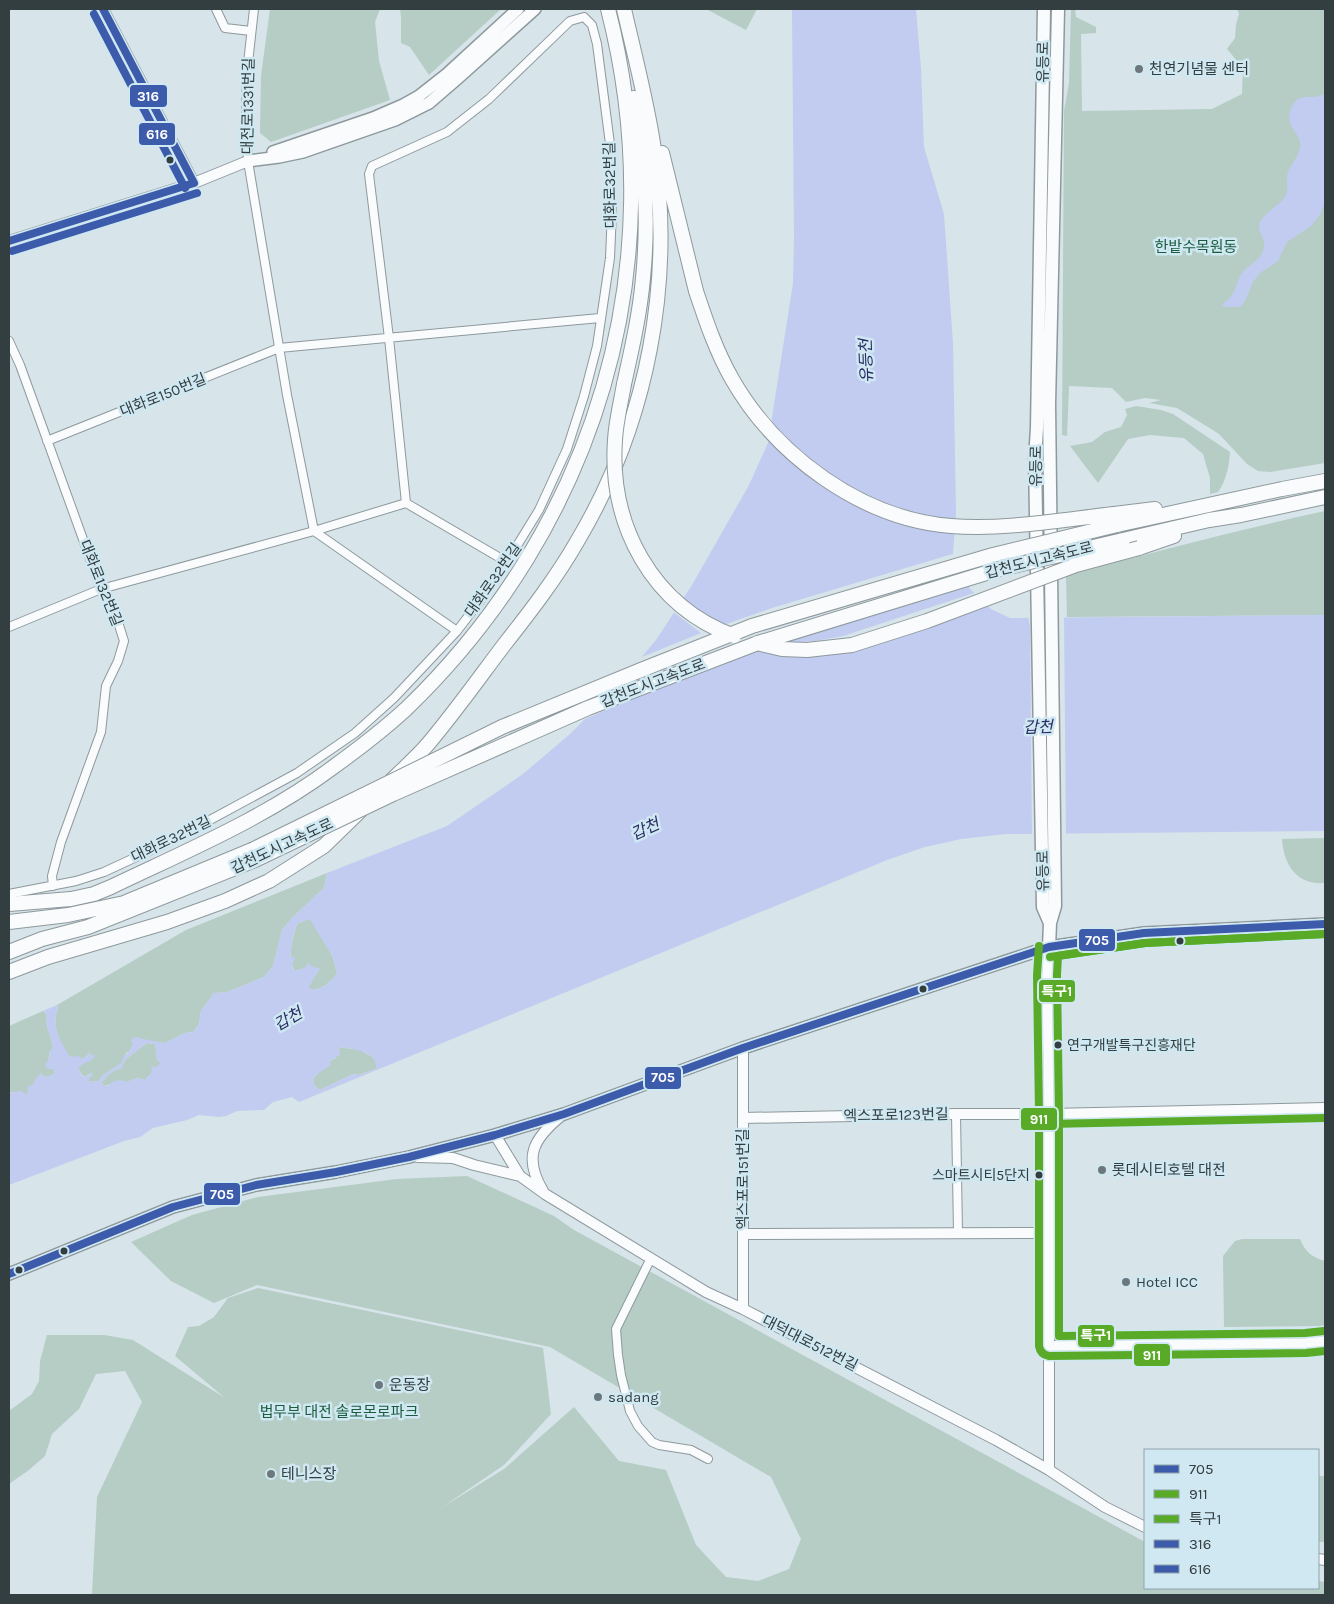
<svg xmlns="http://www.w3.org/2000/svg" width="1334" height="1604" font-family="Karla,'Noto Sans KR',sans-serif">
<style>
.green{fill:#b5cdc5}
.water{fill:#c1ccf0;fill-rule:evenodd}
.pier{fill:#d7e4e9}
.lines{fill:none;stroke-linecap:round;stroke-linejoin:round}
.minor-casing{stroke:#8e999d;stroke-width:10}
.tertiary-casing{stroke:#8e999d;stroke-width:12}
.secondary-casing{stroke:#8e999d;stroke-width:14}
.primary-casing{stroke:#8e999d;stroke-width:15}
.trunk-casing{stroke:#8e999d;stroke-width:16}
.minor{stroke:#f9fbfc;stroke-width:8}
.tertiary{stroke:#f9fbfc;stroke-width:10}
.secondary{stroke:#f9fbfc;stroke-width:11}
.primary{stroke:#f9fbfc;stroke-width:12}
.trunk{stroke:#f9fbfc;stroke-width:14}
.trunk-bridge-casing{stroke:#8e999d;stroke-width:16;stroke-linecap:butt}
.trunk-bridge{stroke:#f9fbfc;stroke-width:14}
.bus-1-casing{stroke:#cfe8f1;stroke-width:11}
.bus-2-casing{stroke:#cfe8f1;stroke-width:11}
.bus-3-casing{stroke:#cfe8f1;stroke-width:11}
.bus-4-casing{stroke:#cfe8f1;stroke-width:11}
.bus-5-casing{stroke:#cfe8f1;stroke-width:11}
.bus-1{stroke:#3d5bab;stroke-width:8}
.bus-2{stroke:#59aa26;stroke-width:8}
.bus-3{stroke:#59aa26;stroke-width:8}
.bus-4{stroke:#3d5bab;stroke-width:8}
.bus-5{stroke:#3d5bab;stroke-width:8}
.poi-dot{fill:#6c787c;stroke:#cfe8f1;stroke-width:2}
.bus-dot{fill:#333e41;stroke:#cfe8f1;stroke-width:2}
.labels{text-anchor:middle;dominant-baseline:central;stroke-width:5;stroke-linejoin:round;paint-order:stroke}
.bus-label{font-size:14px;fill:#333e41;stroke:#cfe8f1;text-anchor:start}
.street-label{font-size:15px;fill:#333e41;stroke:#cfe8f1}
.poi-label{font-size:15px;fill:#333e41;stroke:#cfe8f1;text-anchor:start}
.park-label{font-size:15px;fill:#1b5c3f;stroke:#cfe8f1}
.water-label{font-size:16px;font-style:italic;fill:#292b66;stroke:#cfe8f1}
.line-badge{stroke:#cfe8f1;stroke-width:2}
.badge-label{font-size:14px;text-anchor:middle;font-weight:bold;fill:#fff}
</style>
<rect width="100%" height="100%" fill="#d7e4e9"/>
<path class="green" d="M270,9h110l-5,13 4,39 11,39 -119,42 -11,-9 1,-57z
M400,9h101l-72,66 -19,-28 -9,-4v-25z
M706,9h51l-11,21z
M1071,9h4l1,8 20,10v6l-15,1 1,77 130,-2 30,-15 1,-26 -16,-19 8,-11 1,-13 3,-11 -2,-5h88v454l-55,9 -12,-1 -11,-7 -28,-30 -11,-7 -31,-19 -28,-5 12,-3 -16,-2 -19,4 -14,-14 -43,-2 -2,50 -5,-1 2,-324 5,-28z
M1136,406l25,4 12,4 57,38c-1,15 -4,29 -12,40l-8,2v-16l-7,-24 -19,-16 -34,-3 -22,4 -30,44 -28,-37 22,-4 13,-10 16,-5 6,-12 -2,-6z
M1325,511v104l-258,2 -1,-41c86,-24 172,-46 259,-65z
M1325,838v45c-29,2 -41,-18 -43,-44z
M327,873l-3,15 -32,30 -10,12 -9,36 -9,11 -37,15 -13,1 -13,18 -2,13 -6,8 -8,1 -20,10 -24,-3 -4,-3 -8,15 -3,1 -4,10 -19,12 -4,6 -10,1 -1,-1 4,-8 -8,4 -6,-8 1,-3 15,-11 -2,1 -3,-3c-4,8 -14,7 -21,2 -9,-13 -17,-31 -10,-46l-1,-4 129,-75z
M306,920h5l22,37 4,17c-8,9 -13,14 -25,16l-4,-3 12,-19h-15l-10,3c-9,-12 -2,-34 2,-47z
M43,1011l4,4c-2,14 5,21 6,34l-3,1 -3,18 7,1 1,4 -5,3 -6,1 -3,-4 -14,21 -15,-2 -3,1v-67z
M147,1043l8,1 2,16 4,3 -16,17 -8,-2 -10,4 -24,4 -1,-4c5,-6 12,-13 19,-14l5,-9z
M338,1047l22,3 14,8 3,8 -1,3 -18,6 -5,-1 -33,16 -6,-5 -1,-6 4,-5 13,-9v-4l6,-3z
M467,1176l87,40 20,14 571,312v46h173v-7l7,1v13h-1233l5,-98 45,-95 -17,-31 -29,3 -17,35 -27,25 -7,22 -16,14 -20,14v-73l23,-17 7,-13 1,-20 7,-26h57l29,5 92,58 -50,-42 13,-29 11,-1 15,-9 14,-19 30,-10 285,60 8,66 -47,51 -63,43 63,-39 70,-62 45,54 47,9 30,75 30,32 32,4 31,-12 12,-30 -30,-62 -221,-130 -293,-62 -43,18 -43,-22 -40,-39 61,-27 66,-18 139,-18z
M1242,1239h58c5,13 12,18 25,22v65l-101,1 -1,-71 12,-15z
M1318,1476h7v66h-7z"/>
<path class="water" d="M792,9h124l5,60 3,78 20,67 9,129 3,169 -3,41 17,36 21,20 19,9 315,-3v216l-319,3 -45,5 -36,8 -38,13 -588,242 -7,-5 -19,5 -9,8 -27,1 -11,5 -7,1 -20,-2 -12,5 -34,8 -13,9 -16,4 -115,44v-92l11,-2 7,3 1,-8 6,-2 1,-5 6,-6 3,4 6,-1 5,-3 -2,-4 -6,-1 -2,-3 4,-6 1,-9 3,-1c-1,-13 -8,-20 -6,-34l-4,-4 14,-6 1,4c-8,18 4,34 12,48l9,-1 2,3 3,-2h3l2,-5 3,4 3,-1v2c-7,7 -12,4 -17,12l5,8 7,-2 2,-3 1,2 -5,7 1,1 10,-1 4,-6 19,-12 1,-6 6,-5 4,-8 -2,-3 2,-4 32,6 20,-10 8,-1 6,-8 2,-13 13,-18 13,-1 37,-15 9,-11 9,-36 10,-12 32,-30 3,-15 120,-47 76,-52 47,-40 43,-43 43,-51 36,-55 57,-100 19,-42 25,-160 1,-45zM306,920h4l23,37 4,17c-8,9 -13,14 -25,16l-3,-3 11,-19 -7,-1 -5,-4 -3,5 -10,3 -3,-4 3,-10h-5l3,-21 4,-12zM147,1043l8,1 2,16 3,3 -2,3 -7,1 1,5 -7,8 -8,-2 -10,4c-7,-3 -14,-2 -19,4h-5l-1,-4c5,-6 12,-13 19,-13l5,-10zM339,1047c13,2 39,3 37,22l-18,6 -5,-1 -33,16 -6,-5 -1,-6 4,-5 14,-9 -1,-4 10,-6z
M1325,93v108l-4,12 -10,13 -24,16 -9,19 -18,12 -7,9 -8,19 -5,6h-15l-3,-3c15,-8 12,-19 20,-31 7,-9 19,-12 22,-25 2,-10 -8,-16 -4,-26 5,-10 17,-15 24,-24 6,-8 2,-14 3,-22 2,-10 11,-18 13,-28 3,-17 -21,-21 -6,-45 7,-11 22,-2 31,-10z"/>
<path class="pier" d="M956,553l14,32 -189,57 2,1 32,-2 28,-5 134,-44 9,9 -135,44 -91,5 -68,24 -112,47 31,-31 26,-31 64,-26 -29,-22 8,-11 38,27 57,-20z
M1028,615h36l2,221h-34l-2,-208z"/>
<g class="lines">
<defs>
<path id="minor" d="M216,9l9,19 26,3
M254,9l-7,63 -1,43 2,46 39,234 27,136 143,100
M9,341l11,24 81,224 16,30 7,22 -6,20 -12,25 -5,46 -40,110 -9,34 1,10
M47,441l232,-93 321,-30
M406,503l101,59
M9,627l92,-38 213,-58 92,-28 -17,-165 -20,-164 3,-8 75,-34 42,-33 81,-78 14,-4 8,8 5,19 13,100 2,67 -2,47 -13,88 -13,50 -17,53 -28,61 -32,52 -27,39 -23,30 -63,67 -39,35 -58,40 -124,67 -69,32 -28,9 -67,13
M956,1114l2,119
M651,1258l-35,71 2,26 3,20 9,36 8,15 14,16 7,3 32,5 17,9"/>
<path id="tertiary" d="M103,9l91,174
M9,241l185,-58 54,-22
M743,1118l213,-4h93l276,-6
M495,1135l25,41 25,18 161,98 37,17 253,131 53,30 56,37 40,20
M418,1157l35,1 21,7 46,11
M543,1191c-20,-34 -10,-52 18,-75
M743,1234l306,-1
M743,1309v-261
M1049,1346l257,-3 19,-2
M1049,1470v-356l-2,-139 2,-28
M1318,1559l7,1"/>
<path id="secondary" d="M273,152l100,-34 30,-13 16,-9 28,-22 71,-65
M248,161l31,-4 24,-5 92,-32 34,-17 29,-25 77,-69
M9,1274l164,-67 83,-22 80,-13 73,-15 86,-22 69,-21 179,-66 306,-101 95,-14 181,-9"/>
<path id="primary" d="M1044,9l-7,419 -2,31 8,448 7,16
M1049,947l1,-24 5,-17 -6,-502 9,-395"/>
<path id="trunk" d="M662,153l34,138
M624,384c8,-36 16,-71 19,-106 6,-61 2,-121 -9,-180
M1114,514l41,-5
M1117,525l165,-36 43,-8
M1123,540l86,-20 32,-5 84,-18
M1139,548l35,-12
M392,780c12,-12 25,-23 36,-36 27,-32 51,-66 76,-99 26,-33 53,-68 74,-105 70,-118 97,-261 75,-397 -7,-45 -19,-90 -29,-134
M9,904l62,-5 23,-5 17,-7c75,-36 154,-69 221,-119 25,-18 51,-38 74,-59 191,-184 268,-443 202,-700
M9,922l59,-7 56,-12 128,-53
M9,952l33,-13 46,-12 167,-67
M9,972l39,-15 119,-35 58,-21 44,-20 55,-35 36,-35"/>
</defs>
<use href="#minor" class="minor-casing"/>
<use href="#tertiary" class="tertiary-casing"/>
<use href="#secondary" class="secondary-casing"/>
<use href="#primary" class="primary-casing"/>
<use href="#trunk" class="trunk-casing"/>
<use href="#minor" class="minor"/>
<use href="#tertiary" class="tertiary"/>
<use href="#secondary" class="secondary"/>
<use href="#primary" class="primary"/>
<use href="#trunk" class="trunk"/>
<defs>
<path id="trunk-bridge" d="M696,291c10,30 20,60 36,88 44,77 130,140 219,147 55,4 109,-6 163,-12
M624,384c-3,18 -8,37 -9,56 -6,85 37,166 119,196
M757,643l25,6 25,1 45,-5 75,-24 149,-56 63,-17
M252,850l250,-123 139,-57 111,-44 241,-71 124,-30
M255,860l138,-66 195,-86 170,-65 238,-73 127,-30"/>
</defs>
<use href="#trunk-bridge" class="trunk-bridge-casing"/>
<use href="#trunk-bridge" class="trunk-bridge"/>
<defs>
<path id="bus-1" d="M9,1274l164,-67 83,-22 80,-13 73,-15 86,-22 69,-21 179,-66 306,-101 95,-14 181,-9"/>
<path id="bus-2" d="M1039,946l-2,29 2,139v232c1,6 4,9 10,10l257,-3 19,-2
M1050,957l95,-14 180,-9
M1049,1124l276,-6"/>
<path id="bus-3" d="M1324,1331l-19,2 -246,3v-222l-2,-139 1,-19 87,-13 180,-9"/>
<path id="bus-4" d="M103,9l91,174
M9,241l185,-58"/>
<path id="bus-5" d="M94,14l91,174
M12,251l185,-58"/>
</defs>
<use href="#bus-1" class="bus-1-casing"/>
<use href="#bus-2" class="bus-2-casing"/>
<use href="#bus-3" class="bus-3-casing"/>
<use href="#bus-4" class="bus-4-casing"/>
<use href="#bus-5" class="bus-5-casing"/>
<use href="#bus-1" class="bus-1"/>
<use href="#bus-2" class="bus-2"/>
<use href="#bus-3" class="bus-3"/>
<use href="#bus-4" class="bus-4"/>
<use href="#bus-5" class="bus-5"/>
</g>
<g class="poi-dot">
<circle cx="1139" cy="69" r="5"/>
<circle cx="1102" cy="1170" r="5"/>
<circle cx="1126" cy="1282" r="5"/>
<circle cx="379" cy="1385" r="5"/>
<circle cx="598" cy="1397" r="5"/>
<circle cx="271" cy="1474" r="5"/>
</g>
<g class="bus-dot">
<circle cx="170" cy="160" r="4.5"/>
<circle cx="1180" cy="941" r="4.5"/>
<circle cx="923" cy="989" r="4.5"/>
<circle cx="1058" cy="1045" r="4.5"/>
<circle cx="1039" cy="1175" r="4.5"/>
<circle cx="64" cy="1251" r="4.5"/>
<circle cx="19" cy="1270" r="4.5"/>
</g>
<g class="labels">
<g class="bus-label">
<text x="1067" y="1045">연구개발특구진흥재단</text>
<text x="1030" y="1175" text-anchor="end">스마트시티5단지</text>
</g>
<g class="street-label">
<text transform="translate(1043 62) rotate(-89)">유등로</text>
<text transform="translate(248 106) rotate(-89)">대전로1331번길</text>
<text transform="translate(610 185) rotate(-91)">대화로32번길</text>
<text transform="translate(163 395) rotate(-22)">대화로150번길</text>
<text transform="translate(1036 466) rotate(-89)">유등로</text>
<text transform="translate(1039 560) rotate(-14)">갑천도시고속도로</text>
<text transform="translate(493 580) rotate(-55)">대화로32번길</text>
<text transform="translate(101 583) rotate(68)">대화로132번길</text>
<text transform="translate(653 683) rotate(-21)">갑천도시고속도로</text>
<text transform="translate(171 839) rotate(-26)">대화로32번길</text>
<text transform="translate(282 846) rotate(-25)">갑천도시고속도로</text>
<text transform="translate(1043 871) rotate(-91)">유등로</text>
<text transform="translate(896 1115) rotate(-1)">엑스포로123번길</text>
<text transform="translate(743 1179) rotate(-90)">엑스포로151번길</text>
<text transform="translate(810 1343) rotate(27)">대덕대로512번길</text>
</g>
<g class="poi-label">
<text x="1149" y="69">천연기념물 센터</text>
<text x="1112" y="1170">롯데시티호텔 대전</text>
<text x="1136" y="1282">Hotel ICC</text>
<text x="389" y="1385">운동장</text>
<text x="608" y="1397">sadang</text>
<text x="281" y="1474">테니스장</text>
</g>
<g class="park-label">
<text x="1196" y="247">한밭수목원동</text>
<text x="339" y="1412">법무부 대전 솔로몬로파크</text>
</g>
<g class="water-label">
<text transform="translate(866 361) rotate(-92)">유등천</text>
<text transform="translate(1038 727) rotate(-2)">갑천</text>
<text transform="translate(645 829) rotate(-25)">갑천</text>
<text transform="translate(288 1019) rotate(-30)">갑천</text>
</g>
</g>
<g class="line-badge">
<rect x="129" y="84" width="39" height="24" rx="5" fill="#3d5bab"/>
<rect x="138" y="122" width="38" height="24" rx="5" fill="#3d5bab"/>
<rect x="1078" y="928" width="38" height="24" rx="5" fill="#3d5bab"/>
<rect x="1038" y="979" width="38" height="24" rx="5" fill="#59aa26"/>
<rect x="644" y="1066" width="38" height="24" rx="5" fill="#3d5bab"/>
<rect x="1020" y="1107" width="38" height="24" rx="5" fill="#59aa26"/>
<rect x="203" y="1182" width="38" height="24" rx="5" fill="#3d5bab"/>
<rect x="1077" y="1324" width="38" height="24" rx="5" fill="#59aa26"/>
<rect x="1133" y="1343" width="38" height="24" rx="5" fill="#59aa26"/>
</g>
<g class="badge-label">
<text x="148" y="101">316</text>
<text x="157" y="139">616</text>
<text x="1097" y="945">705</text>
<text x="1057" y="996">특구1</text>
<text x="663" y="1082">705</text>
<text x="1039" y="1124">911</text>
<text x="222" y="1199">705</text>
<text x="1096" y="1340">특구1</text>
<text x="1152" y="1360">911</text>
</g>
<rect width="1334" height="1604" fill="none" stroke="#333e41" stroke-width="20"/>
<rect x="1144" y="1449" width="175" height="140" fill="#cfe8f1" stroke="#91a4ab"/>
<rect x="1154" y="1465" width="25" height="8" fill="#3d5bab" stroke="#91a4ab"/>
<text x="1189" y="1474" font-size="15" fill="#333e41">705</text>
<rect x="1154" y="1490" width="25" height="8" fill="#59aa26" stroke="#91a4ab"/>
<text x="1189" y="1499" font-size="15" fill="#333e41">911</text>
<rect x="1154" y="1515" width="25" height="8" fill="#59aa26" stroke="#91a4ab"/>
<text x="1189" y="1524" font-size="15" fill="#333e41">특구1</text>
<rect x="1154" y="1540" width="25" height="8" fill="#3d5bab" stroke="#91a4ab"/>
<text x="1189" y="1549" font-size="15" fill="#333e41">316</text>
<rect x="1154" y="1565" width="25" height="8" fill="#3d5bab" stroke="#91a4ab"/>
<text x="1189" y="1574" font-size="15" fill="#333e41">616</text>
</svg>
